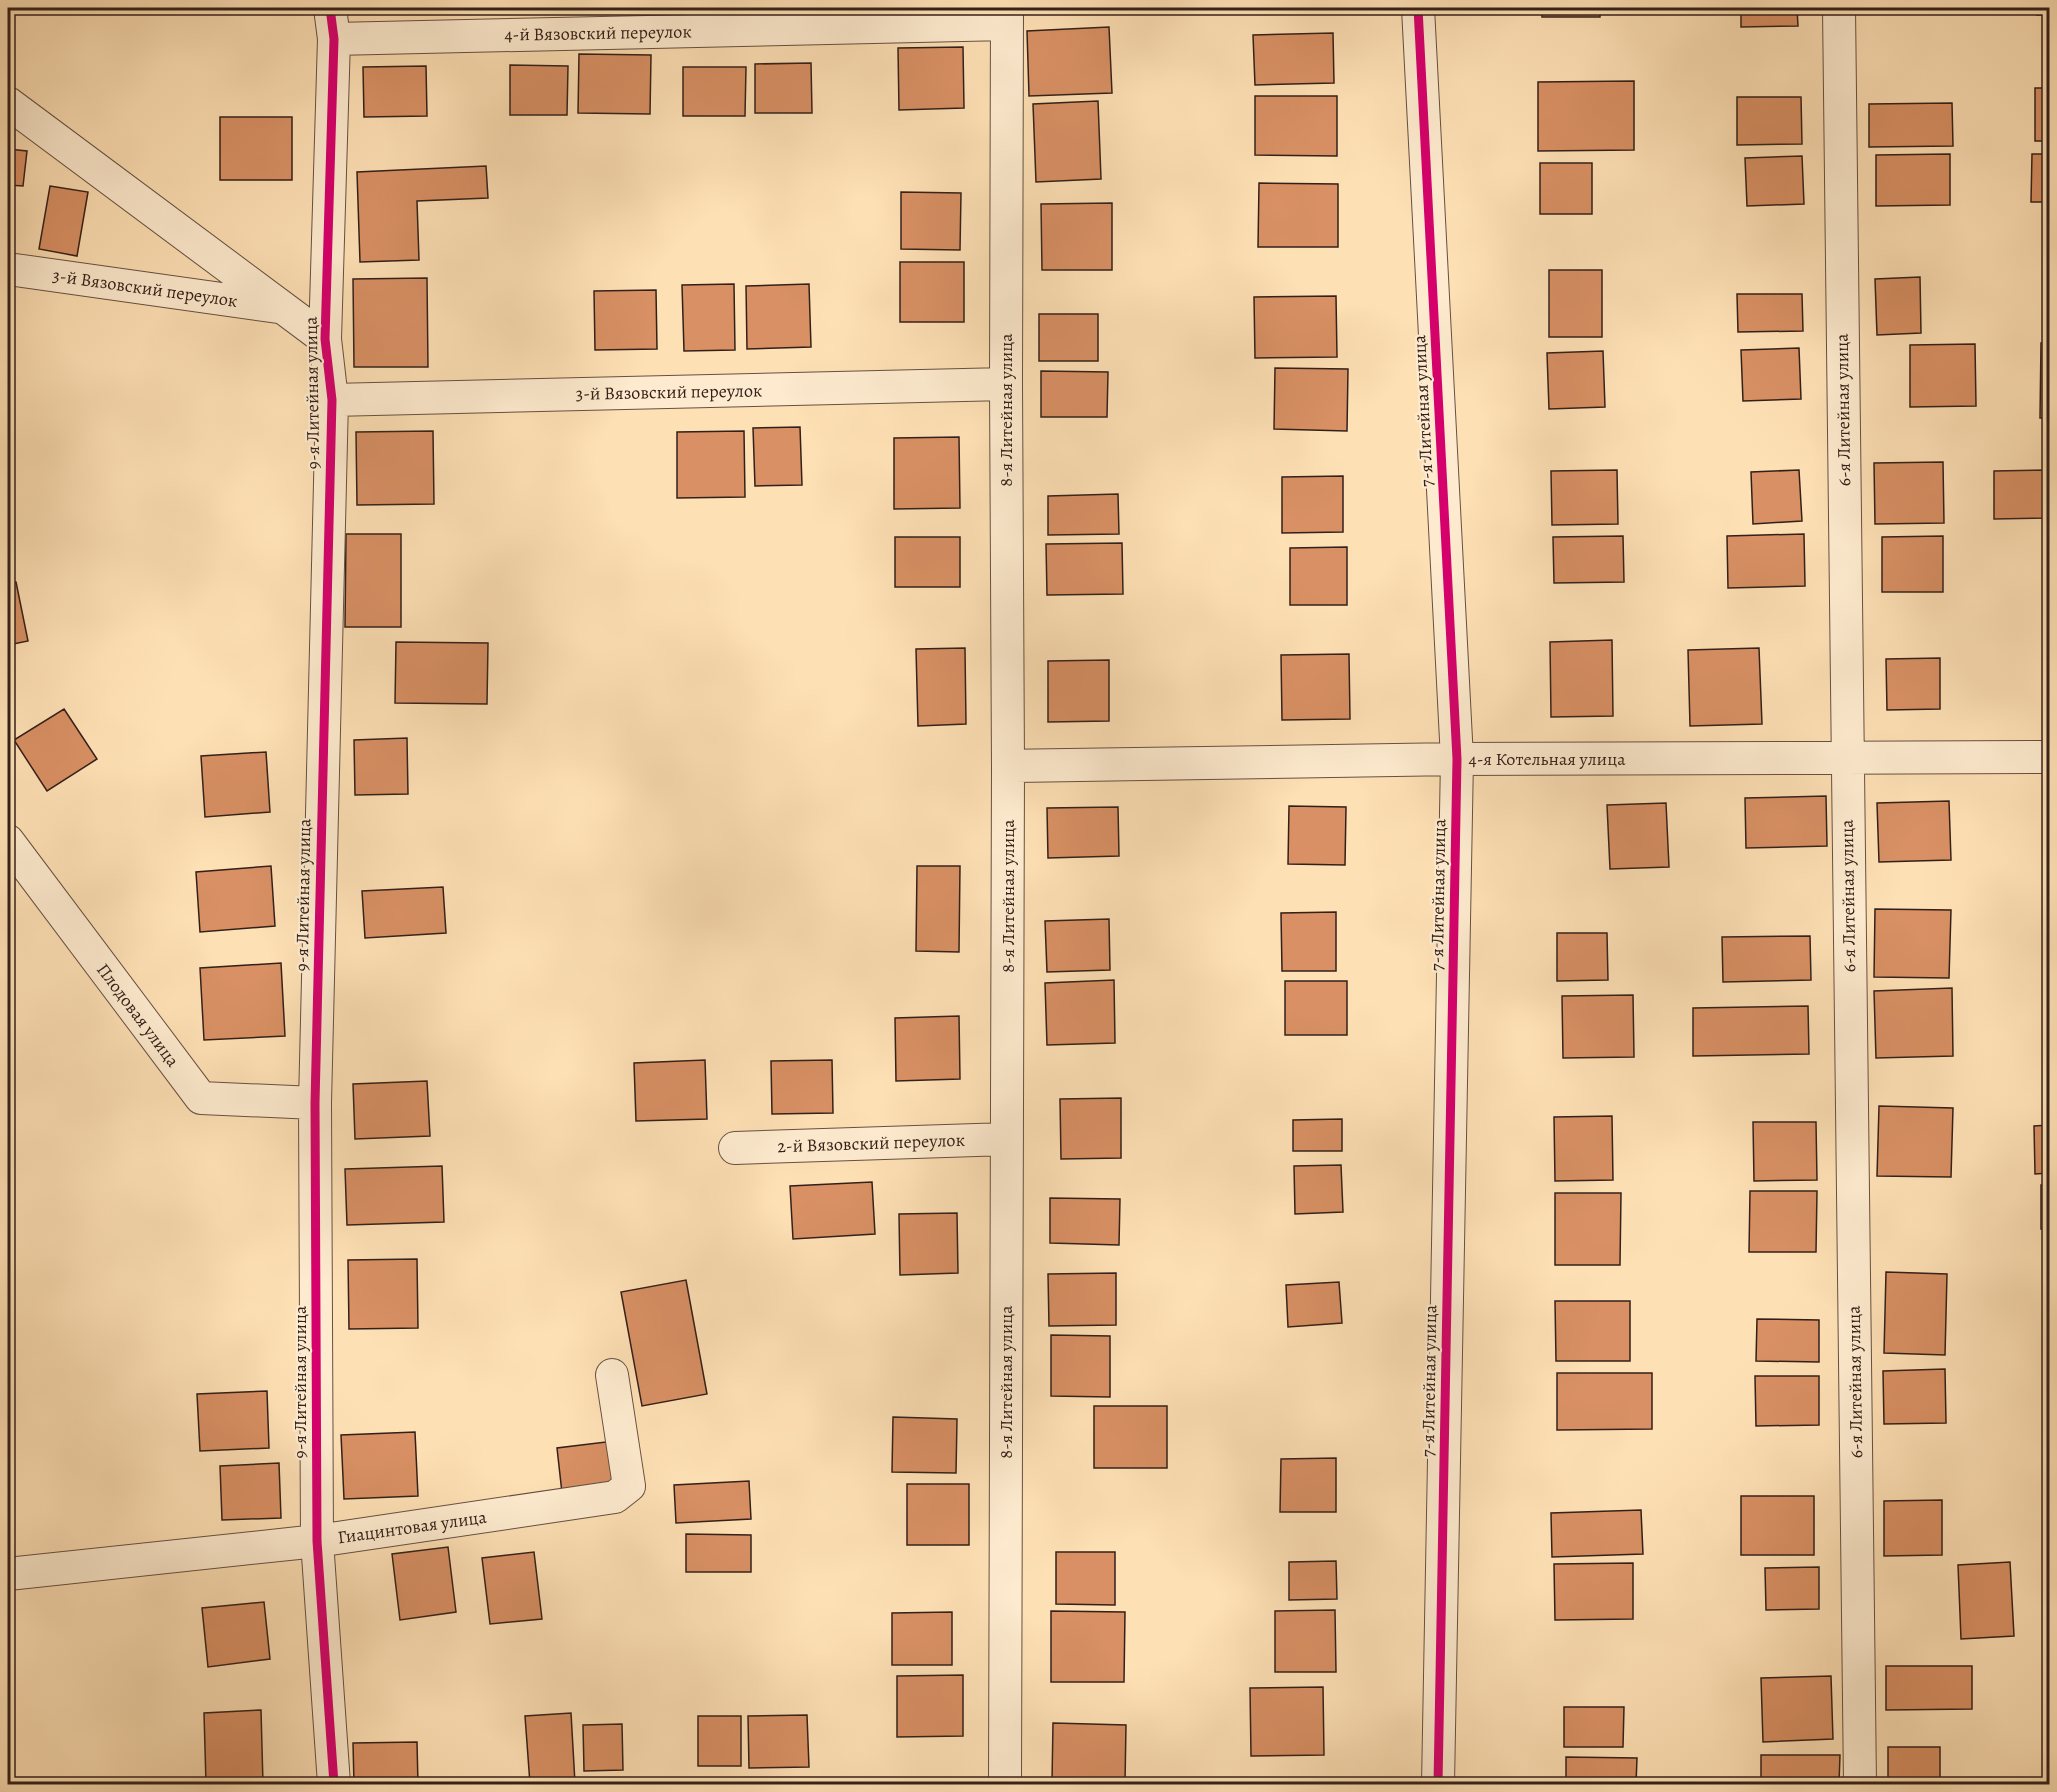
<svg xmlns="http://www.w3.org/2000/svg" width="2057" height="1792" font-family="Alegreya,serif">
<style>
.building{fill:#d89064;stroke:#33201a;stroke-width:1.5}
.lines{fill:none;stroke-linecap:round;stroke-linejoin:round}
.minor-casing{stroke:#665041;stroke-width:34}
.minor{stroke:#feebcf;stroke-width:32}
.cycleway-casing{stroke:#feebcf;stroke-width:13}
.cycleway{stroke:#d6006c;stroke-width:9}
.labels{text-anchor:middle;dominant-baseline:central;stroke-width:4.5;stroke-linejoin:round;paint-order:stroke}
.street-label{font-size:18px;fill:#33201a;stroke:#feebcf}
</style>
<rect width="100%" height="100%" fill="#fee0b5"/>
<filter id="stains"><feTurbulence type="fractalNoise" baseFrequency=".00333" numOctaves="4"/><feColorMatrix values="0 0 0 0 .2 0 0 0 0 .09 0 0 0 0 .02 0 0 0 .5 -.17"/></filter>
<radialGradient id="worn" r=".72"><stop offset=".6" stop-color="#630" stop-opacity="0"/><stop offset="1" stop-color="#630" stop-opacity=".3"/></radialGradient>
<path class="building" d="M1542,8h58v9h-58z
M1741,8h56l1,18 -57,1z
M1870,8h72v5l-72,1z
M2037,8h13v7h-13z
M1109,27l3,66 -83,3 -2,-65z
M1333,33l1,50 -79,2 -2,-50z
M963,47l1,61 -65,2 -1,-62z
M579,54l72,1 -1,59 -72,-1z
M811,63l1,50h-57v-49z
M510,65l58,1 -1,49h-57z
M426,66l1,50 -63,1 -1,-50z
M683,67h63l-1,49h-62z
M1634,81v69l-96,1v-69z
M2035,88h15v53h-15z
M1255,96h82v60l-82,-1z
M1737,97h64l1,47 -65,1z
M1098,101l3,78 -65,3 -3,-78z
M1952,103l1,43 -84,1v-43z
M220,117h72v63h-72z
M8,149l19,2 -4,35 -15,-1z
M1950,154v51l-74,1v-51z
M2032,154h18v48h-19z
M1802,156l2,48 -57,2 -2,-48z
M1540,163h52v51h-52z
M486,166l2,32 -71,3 2,59 -59,2 -3,-90z
M1259,183l79,1v63h-80z
M50,186l38,6 -11,64 -38,-7z
M901,192l60,1 -1,57 -59,-1z
M1112,203v67h-70l-1,-66z
M900,262h64v60h-64z
M1549,270h53v67h-53z
M1920,277l1,56 -44,2 -2,-56z
M427,278l1,89h-74l-1,-88z
M2043,278h7v55h-7z
M734,284l1,66 -51,1 -2,-66z
M809,284l2,63 -64,2 -1,-63z
M656,290l1,59 -62,1 -1,-59z
M1737,294h65l1,37 -65,1z
M1336,296l1,61 -82,1 -1,-61z
M1039,314h59v47h-59z
M2041,343h9v75h-10z
M1975,344l1,62 -66,1v-62z
M1799,348l2,51 -58,2 -2,-51z
M1603,351l2,56 -56,2 -2,-56z
M1275,368l73,1 -1,62 -73,-2z
M1041,371l67,1 -1,45h-66z
M800,427l2,58 -47,1 -2,-58z
M433,431l1,73 -77,1 -1,-73z
M744,431l1,66 -68,1v-66z
M959,437l1,71 -66,1v-71z
M1943,462l1,61 -69,1 -1,-61z
M1617,470l1,54 -66,1 -1,-54z
M1799,470l3,51 -49,3 -2,-52z
M2050,470v48l-56,1v-48z
M1343,476v56l-61,1v-56z
M1118,494l1,40 -71,1v-39z
M346,534h55v93h-56z
M1804,534l1,52 -77,2 -1,-52z
M1623,536l1,46 -70,1 -1,-46z
M1943,536v56h-61v-55z
M895,537h65v50h-65z
M1122,543l1,51 -76,1 -1,-51z
M1347,547v58h-57v-57z
M16,582l12,59 -20,4v-62z
M2044,628h6v54h-5z
M1612,640l1,76 -62,1 -1,-75z
M396,642l92,1 -1,61 -92,-1z
M965,648l1,76 -48,2 -2,-77z
M1759,648l3,76 -72,2 -2,-76z
M1349,654l1,65 -68,1 -1,-65z
M1940,658v51l-53,1 -1,-51z
M1109,660v61l-61,1v-61z
M64,709l33,50 -50,32 -33,-51z
M407,738l1,56 -53,1 -1,-55z
M266,752l4,60 -65,5 -4,-61z
M1826,796l1,50 -81,2 -1,-50z
M1949,801l2,59 -72,2 -2,-59z
M1666,803l3,64 -59,2 -3,-64z
M1289,806l57,1 -1,58 -57,-1z
M1118,807l1,49 -71,2 -1,-50z
M271,866l4,60 -75,6 -4,-60z
M917,866h43l-1,86 -43,-1z
M443,887l3,46 -81,5 -3,-47z
M1875,909l76,1 -2,68 -75,-1z
M1336,912v59h-54l-1,-58z
M1109,919l1,51 -63,2 -2,-51z
M1557,933h50l1,47 -51,1z
M1810,936l1,44 -88,2 -1,-45z
M281,963l4,73 -81,4 -4,-72z
M1114,980l1,63 -68,2 -2,-62z
M1285,981h62v54h-62z
M1952,988l1,68 -77,2 -2,-67z
M1633,995l1,62 -71,1 -1,-62z
M1808,1006l1,48 -116,2v-48z
M959,1016l1,63 -64,2 -1,-63z
M705,1060l2,59 -71,2 -2,-58z
M832,1060l1,53 -61,1 -1,-53z
M427,1081l3,55 -75,3 -2,-55z
M1121,1098v60l-60,1 -1,-60z
M1879,1106l74,2 -2,69 -74,-1z
M1612,1116l1,64 -58,1 -1,-64z
M1342,1119v32h-49v-31z
M1753,1122h63l1,58 -63,1z
M2050,1125v48l-15,1 -1,-48z
M1341,1165l2,47 -48,2 -1,-48z
M442,1166l2,56 -97,3 -2,-56z
M872,1182l3,52 -82,5 -3,-53z
M2041,1185h9v44h-9z
M1750,1191h67l-1,61h-67z
M1555,1193h66l-1,72h-65z
M1050,1198l70,1 -1,46 -69,-2z
M957,1213l1,60 -58,2 -1,-61z
M417,1259l1,69 -69,1 -1,-69z
M1886,1272l61,2 -2,81 -61,-2z
M1116,1273v52l-67,1 -1,-52z
M686,1280l21,114 -65,12 -21,-114z
M1339,1282l3,41 -54,4 -2,-42z
M1555,1301h75v60h-74z
M2047,1313h3v49h-3z
M1757,1319l62,1v42l-63,-1z
M1051,1335l59,1v61l-59,-1z
M1945,1369l1,54 -62,1 -1,-53z
M1557,1373h95v56l-95,1z
M1755,1376h64v49l-63,1z
M267,1391l2,57 -69,3 -3,-57z
M1094,1406h73v62h-73z
M893,1417l64,2 -1,54 -64,-1z
M415,1432l3,64 -74,3 -3,-64z
M614,1441l5,46 -57,6 -5,-45z
M1336,1458v54h-56l1,-53z
M279,1463l2,55 -59,2 -2,-54z
M749,1481l2,38 -75,4 -2,-38z
M907,1484h62v61h-62z
M1741,1496h73v59h-73z
M1942,1500v55l-58,1v-55z
M1641,1510l2,44 -91,3 -1,-44z
M686,1534l65,1v37h-65z
M448,1547l8,65 -56,8 -8,-66z
M534,1552l8,67 -52,5 -8,-66z
M1056,1552h59v53l-59,-1z
M1336,1561l1,38 -48,1v-38z
M2010,1562l4,74 -53,3 -3,-74z
M1633,1563v56l-78,1 -1,-56z
M1819,1567v42l-53,1 -1,-42z
M264,1602l6,57 -62,8 -6,-59z
M1335,1610l1,62h-61v-61z
M1051,1611l74,1 -1,70h-73z
M952,1612v53h-60v-52z
M1886,1666h86v43l-86,1z
M963,1675v61l-66,1v-61z
M1831,1676l2,63 -70,3 -2,-64z
M1323,1687l1,68 -73,1 -1,-68z
M1564,1707h60l-1,40h-59z
M261,1710l2,74h-57l-2,-71z
M571,1713l4,70 -45,1 -5,-68z
M807,1715l2,52 -60,1 -1,-52z
M698,1716h43v50h-43z
M1053,1723l73,2 -1,58 -73,-1z
M622,1724l1,46 -39,1 -1,-46z
M417,1742l1,42h-64l-1,-41z
M1888,1747h52v37h-52z
M1761,1755h79l-1,29h-78z
M1566,1757l71,1 -1,26h-70z"/>
<g class="lines">
<defs>
<path id="minor" d="M330,8l4,31 -9,300 7,61 -17,703 2,438 17,243
M1418,8l39,751 -19,1025
M1839,8l21,1776
M334,39l673,-15
M8,103l317,236
M8,269l270,38
M332,400l674,-16
M1008,766l449,-7 593,-2
M8,841l193,257 114,5
M735,1148l272,-9
M8,1574l309,-33 298,-44 14,-11 -17,-111
M1005,1784l3,-1018 -2,-382 1,-376"/>
</defs>
<use href="#minor" class="minor-casing"/>
<use href="#minor" class="minor"/>
<defs>
<path id="cycleway" d="M330,8l4,31 -9,300 7,61 -17,703 2,438 17,243
M1418,8l39,751 -19,1025"/>
</defs>
<use href="#cycleway" class="cycleway-casing"/>
<use href="#cycleway" class="cycleway"/>
</g>
<g class="labels">
<g class="street-label">
<text transform="translate(598 33) rotate(-1)">4-й Вязовский переулок</text>
<text transform="translate(145 288) rotate(8)">3-й Вязовский переулок</text>
<text transform="translate(669 392) rotate(-1)">3-й Вязовский переулок</text>
<text transform="translate(312 393) rotate(-91)">9-я Литейная улица</text>
<text transform="translate(1006 410) rotate(-90)">8-я Литейная улица</text>
<text transform="translate(1843 410) rotate(-91)">6-я Литейная улица</text>
<text transform="translate(1423 411) rotate(-93)">7-я Литейная улица</text>
<text x="1547" y="759">4-я Котельная улица</text>
<text transform="translate(303 895) rotate(-89)">9-я Литейная улица</text>
<text transform="translate(1438 895) rotate(-89)">7-я Литейная улица</text>
<text transform="translate(1008 896) rotate(-90)">8-я Литейная улица</text>
<text transform="translate(1848 896) rotate(-91)">6-я Литейная улица</text>
<text transform="translate(138 1015) rotate(53)">Плодовая улица</text>
<text transform="translate(871 1143) rotate(-2)">2-й Вязовский переулок</text>
<text transform="translate(1429 1381) rotate(-89)">7-я Литейная улица</text>
<text transform="translate(300 1382) rotate(-90)">9-я Литейная улица</text>
<text transform="translate(1006 1382) rotate(-90)">8-я Литейная улица</text>
<text transform="translate(1855 1382) rotate(-91)">6-я Литейная улица</text>
<text transform="translate(412 1527) rotate(-8)">Гиацинтовая улица</text>
</g>
</g>
<rect width="2057" height="1792" fill="none" stroke="#fee0b5" stroke-width="30"/>
<rect x="9" y="9" width="2039" height="1774" fill="none" stroke="#33201a" stroke-width="3"/>
<rect x="15" y="15" width="2027" height="1762" fill="none" stroke="#33201a" stroke-width="1.5"/>
<rect width="100%" height="100%" filter="url(#stains)"/>
<rect width="100%" height="100%" fill="url(#worn)"/>
</svg>
